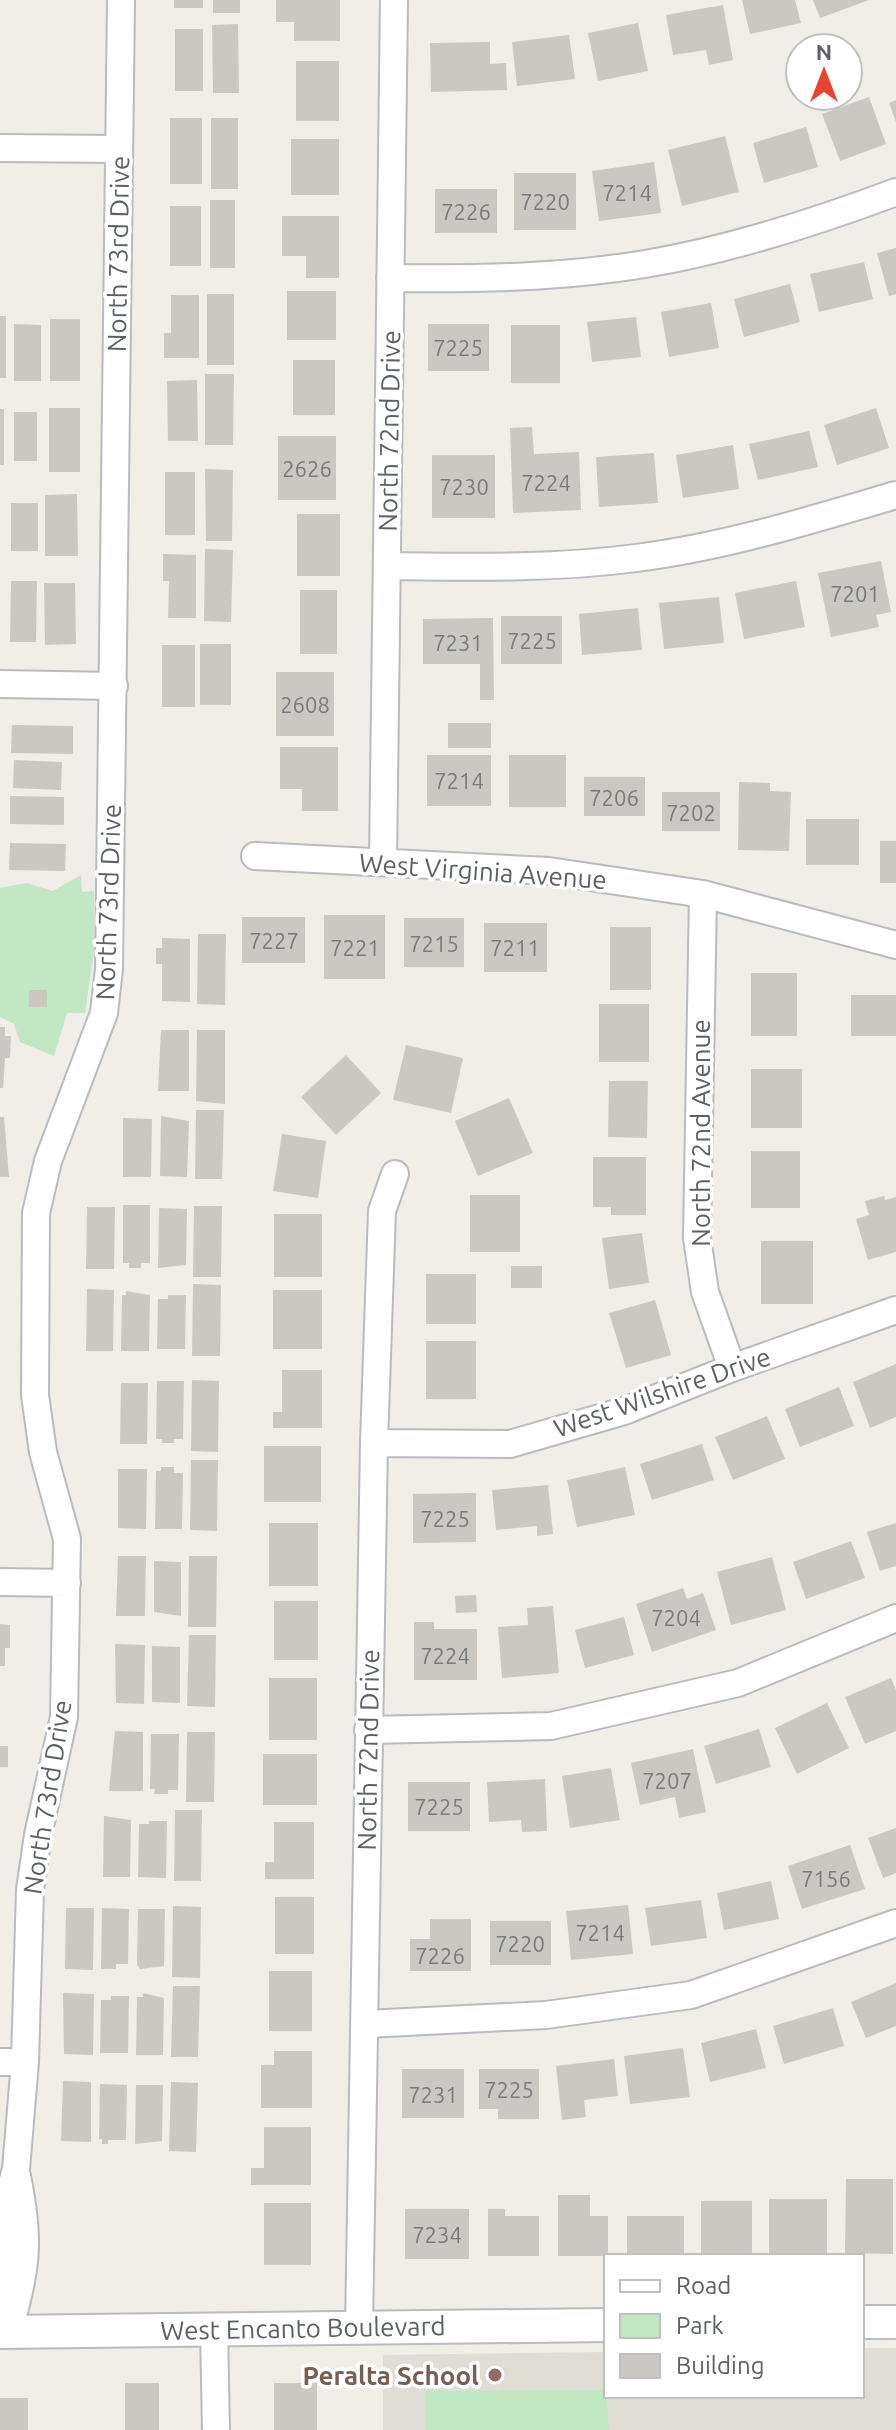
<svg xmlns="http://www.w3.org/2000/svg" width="896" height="2430" font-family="Ubuntu,sans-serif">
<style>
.education{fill:#e0ddd4}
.green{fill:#c2e7c3}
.building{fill:#cbc8c3}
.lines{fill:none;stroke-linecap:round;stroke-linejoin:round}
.minor-casing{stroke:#b8bbbf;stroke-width:30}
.tertiary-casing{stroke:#b8bbbf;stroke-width:36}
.minor{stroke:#fff;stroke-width:26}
.tertiary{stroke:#fff;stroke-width:32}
.education-dot{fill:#8d6e63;stroke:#fff;stroke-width:3}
.labels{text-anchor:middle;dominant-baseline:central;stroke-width:7;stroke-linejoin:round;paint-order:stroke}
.number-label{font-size:22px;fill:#787b7d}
.street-label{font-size:26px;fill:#5d6166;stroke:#fff}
.education-label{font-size:26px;font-weight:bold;fill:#785e54;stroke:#fff;text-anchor:end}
</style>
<rect width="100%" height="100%" fill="#f0eee6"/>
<path class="education" d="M862,2348h34v82h-513v-75l223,-3v44h256z"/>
<path class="green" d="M81,875l1,17 12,-1v61l-9,61h-18l-13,43 -34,-14 -6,-18 -14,-7v-129l26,-5 27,8z
M606,2390l3,40h-184v-39z"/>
<path class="building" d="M174,0h29v8h-29z
M213,0h27v13h-27z
M276,0h64v41h-46v-19h-18z
M742,0h53l6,23 -51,11z
M813,0h56l-49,18z
M723,5l10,55 -24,5 -3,-15 -33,5 -7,-40z
M638,23l10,48 -50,10 -10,-48z
M238,24l1,69h-26l-1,-68z
M175,29h28v62h-28z
M569,35l6,44 -58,7 -5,-44z
M490,42v22l16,-1 1,27 -76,2 -1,-49z
M296,61h43v60h-43z
M869,97l17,47 -46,17 -18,-47z
M896,100v22l-7,-19z
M170,118h32v66h-32z
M211,118h27v71h-27z
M806,127l12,40 -54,16 -11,-40z
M725,136l14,56 -57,14 -14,-56z
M291,139h48v56h-48z
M654,162l7,51 -62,8 -7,-50z
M514,173h62v57h-62z
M435,189h62v44h-62z
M210,200h25v68h-25z
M170,206h31v60h-31z
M282,216h57v62h-33v-22h-24z
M896,248v46l-7,2 -12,-43z
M864,262l9,37 -54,13 -9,-38z
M790,284l10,38 -56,15 -10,-38z
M287,291h49v49h-49z
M207,294h27v71h-27z
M171,295h28v63h-35v-25h7z
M711,303l8,45 -50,9 -8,-45z
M0,316h6v62h-6z
M636,317l5,40 -49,5 -5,-40z
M50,319h30v62h-30z
M14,324l27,1v56h-27z
M428,324h61v47h-61z
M511,325h49v58h-49z
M293,360h42v55h-42z
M205,374h29l-1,71h-28z
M197,380l1,61h-30l-1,-60z
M49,408h31v64h-31z
M876,408l13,40 -52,17 -13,-40z
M0,409h4v56h-4z
M14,412h23v49h-23z
M532,427l2,27 45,-2 2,58 -68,3 -3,-85z
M809,431l9,36 -60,13 -9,-36z
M278,436h58v64h-58z
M733,445l6,44 -56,9 -7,-43z
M654,453l4,50 -59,4 -3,-50z
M432,455h63v63h-63z
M205,469l28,1 -1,71h-26z
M165,472h30v63h-30z
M77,494l1,62h-33v-61z
M11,503h27v48h-27z
M297,514h43v62h-43z
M205,549l28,1 -2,72 -27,-1z
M163,554l33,1v63h-28l1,-37h-6z
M881,561l10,51 -15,3 3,12 -48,10 -13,-64z
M11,581h26l-1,61h-26z
M796,581l9,46 -61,12 -9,-46z
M44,583h31l1,61 -31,1z
M300,590h37v64h-37z
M719,597l5,46 -60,6 -5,-46z
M638,608l4,42 -60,5 -3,-41z
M501,616h61v48h-61z
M493,618l1,82h-14v-36h-57v-45z
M200,644h31v61h-31z
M162,645h33v62h-33z
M276,672h58v64h-58z
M448,723h43v25h-43z
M12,725l61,1v28l-62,-1z
M280,747h58v64h-36v-22h-22z
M427,755h64v51h-64z
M509,755h57v52h-57z
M14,760l48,2 -1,28 -48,-2z
M584,777h61v39h-61z
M739,782l31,1v8l21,1 -2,59 -51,-1z
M662,792h58v39h-58z
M10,796l54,1v28l-54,-1z
M806,819h53v46h-53z
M880,841h16v42h-16z
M10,843l56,1 -1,27 -56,-1z
M324,915h61v64h-61z
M242,917h63v46h-63z
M404,918h60v49h-60z
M484,923h63v49h-63z
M610,927h41v63h-41z
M198,934h28l-1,71 -28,-1z
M162,938l28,1v63l-28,-1v-37h-6v-16h6z
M751,973h46v63h-46z
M29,990h18v17h-18z
M851,995h45v41h-45z
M599,1004h50v58h-50z
M0,1027h5v9h6l-1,22h-5l-2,30h-3z
M161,1030h28v61h-31z
M197,1030h28v74l-29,-3z
M406,1045l57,13 -12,55 -58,-13z
M346,1055l35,38 -45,42 -35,-38z
M751,1069h51v59h-51z
M609,1081h39l-1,57 -39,-1z
M509,1098l24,55 -55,23 -23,-55z
M196,1110h28l-2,69h-27z
M161,1116l28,5 -2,56 -27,-1z
M0,1117h4l5,60h-9z
M123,1118l29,1 -1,58h-28z
M282,1134l44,7 -8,57 -45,-7z
M751,1151h49v57h-49z
M593,1157h53v58h-35v-8h-18z
M470,1195h50v57h-50z
M884,1196l1,4 11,-3v55l-28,8 -12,-41 13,-4 -4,-14z
M123,1205h27v58h-9v5h-12v-5h-6z
M194,1206h28l-1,71h-28z
M87,1207h28l-1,62h-28z
M159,1208l28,1 -1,56 -28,3z
M274,1214h48v63h-48z
M642,1233l7,50 -40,6 -7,-51z
M761,1241h52v63h-52z
M511,1266h31v22h-31z
M426,1274h50v50h-50z
M193,1284l28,1 -1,71h-28z
M87,1289l27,1 -1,61h-27z
M273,1290h49v59h-49z
M126,1291l24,4 -1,56h-28l1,-56h4z
M168,1295h18l-1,54h-28l1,-50h10z
M655,1300l16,55 -45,13 -17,-55z
M426,1341h50v58h-50z
M896,1364v53l-26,11 -17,-46z
M282,1370h40v58h-49v-16h9z
M192,1380l27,1 -1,71 -27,-1z
M157,1381h27l-1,58h-9v4h-12v-4h-6z
M121,1383h27l-1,61h-27z
M839,1387l15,39 -54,21 -15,-38z
M767,1416l18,43 -52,21 -18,-43z
M702,1444l12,36 -62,20 -12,-36z
M264,1446h57v56h-57z
M191,1460h27l-1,71 -27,-1z
M161,1467h13v6h9l-1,56h-27l1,-58h5z
M625,1467l10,48 -58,12 -10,-47z
M118,1469h29l-1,60 -28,-1z
M548,1485l5,49 -16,2v-10l-41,4 -4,-40z
M476,1493v49l-63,1v-49z
M269,1523h49v63h-49z
M896,1523v43l-16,5 -13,-39z
M851,1541l14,37 -59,21 -13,-37z
M118,1556h28l-1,60h-29z
M189,1556h28l-1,71h-28z
M772,1557l14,53 -55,15 -14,-53z
M154,1561l27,1v54l-27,-4z
M683,1588l4,11 16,-6 13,37 -64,22 -16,-48z
M476,1595l1,17 -21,1 -1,-17z
M274,1601h44v59h-44z
M553,1606l6,67 -57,5 -4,-51 30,-2 -1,-17z
M624,1617l10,38 -49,13 -10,-38z
M414,1622h20v7h43v51h-63z
M0,1624l10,1v23h-5v18h-5z
M189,1635h27l-1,72 -28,-1z
M115,1644l30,1 -1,59 -28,-1z
M152,1646l28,1v56l-28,-1z
M269,1678h48v62h-48z
M891,1678l5,12v41l-31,13 -20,-47z
M827,1703l22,45 -52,26 -22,-46z
M759,1729l12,38 -55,17 -12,-38z
M115,1731l28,1v59h-34z
M187,1732h28l-1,70h-28z
M151,1734h28l-1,56h-10v4h-14l1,-5h-5z
M0,1746h8v21h-8z
M693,1749l13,63 -27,6 -4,-21 -35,8 -9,-42z
M263,1754h54v51h-54z
M611,1768l9,52 -50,8 -8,-52z
M545,1779l2,52 -25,1 -1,-12 -32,2 -2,-40z
M408,1782h62v49h-62z
M175,1810h27l-1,71h-27z
M104,1816l27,4 -1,57h-27z
M149,1821h18l-1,57 -28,-1 1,-53h10z
M274,1822h40v57h-49v-17h9z
M896,1828v45l-13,5 -15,-40z
M850,1845l15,44 -63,20 -14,-43z
M771,1881l8,38 -55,11 -7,-37z
M275,1897h39v57h-39z
M701,1900l6,38 -56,8 -6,-38z
M628,1905l5,49 -62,6 -5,-49z
M173,1906l28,1 -1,71 -28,-1z
M66,1908h28l-1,62 -28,-1z
M102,1908l27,1 -1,55h-12v5h-15z
M138,1909h27l-1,57 -24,3 -3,-4z
M430,1919h41v52h-61v-32h20z
M490,1921h61v44h-61z
M269,1971h43v60h-43z
M896,1983v43l-30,12 -15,-36z
M173,1986h27l-2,71h-27z
M63,1993l31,1 -1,61 -29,-1z
M143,1993l21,5 -1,57h-27l1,-58h6z
M111,1996h18l-1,57h-28l1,-53h10z
M833,2008l11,38 -60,18 -11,-38z
M756,2029l10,39 -56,14 -9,-39z
M683,2048l7,49 -60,7 -6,-48z
M274,2051h38v57h-51v-43h13z
M614,2059l4,37 -34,4 2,17 -24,3 -6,-54z
M402,2069h62v49h-62z
M479,2069h60v50h-41v-10h-19z
M63,2081l28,1v60l-30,-1z
M171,2082l27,1 -2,69 -27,-1z
M100,2084l27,1 -1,55h-18v4h-6v-5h-3z
M136,2085h27l-1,56 -27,3z
M264,2127h47v58h-60v-17h13z
M846,2179h47v75l-48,-1z
M558,2195h32v21h18v40h-50z
M769,2199h58v56h-58z
M701,2201h51v54h-51z
M264,2203h47v62h-47z
M405,2209h64v50h-64z
M488,2209h17v7h34v40h-51z
M627,2216h57v39h-57z
M125,2383h34v47h-34z
M274,2383h43v47h-43z
M0,2398h28v32h-28z"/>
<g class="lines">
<defs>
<path id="minor" d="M0,148l119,1
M390,278c85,1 171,0 255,-14 84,-14 171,-42 251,-72
M387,566c83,1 166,3 249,-8 88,-11 175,-38 260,-63
M0,684l114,2
M255,856l294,15 154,23 193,51
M383,862l11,-862
M703,894l-6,344 8,54 27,76
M374,1443l136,1 114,-33 108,-43 164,-58
M0,1582l67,1
M368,1730l183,-4 187,-43 158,-65
M366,2024l180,-9 145,-20 205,-72
M0,2062h25
M11,2322c17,-58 18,-86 6,-146
M359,2328l15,-885 8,-232 13,-37
M214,2329l2,101
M9,2332l-9,-58 3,-57 13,-48 9,-107 5,-172 8,-55 26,-118 3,-178 -24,-87 -8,-57 1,-182 12,-52 56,-148 5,-44 12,-969"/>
<path id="tertiary" d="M862,2322h34
M0,2332l606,-7"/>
</defs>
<use href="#minor" class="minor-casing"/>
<use href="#tertiary" class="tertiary-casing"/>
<use href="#minor" class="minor"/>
<use href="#tertiary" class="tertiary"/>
</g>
<circle class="education-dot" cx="495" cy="2375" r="8"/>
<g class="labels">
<g class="number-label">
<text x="627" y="192">7214</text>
<text x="545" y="201">7220</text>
<text x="466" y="211">7226</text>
<text x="458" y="347">7225</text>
<text x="307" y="468">2626</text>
<text x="546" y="482">7224</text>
<text x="464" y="486">7230</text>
<text x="855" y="593">7201</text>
<text x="532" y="640">7225</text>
<text x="458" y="642">7231</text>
<text x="305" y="704">2608</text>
<text x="459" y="780">7214</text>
<text x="614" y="797">7206</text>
<text x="691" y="812">7202</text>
<text x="274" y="940">7227</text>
<text x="434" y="943">7215</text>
<text x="355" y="947">7221</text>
<text x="515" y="947">7211</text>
<text x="445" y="1518">7225</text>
<text x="676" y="1617">7204</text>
<text x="445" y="1655">7224</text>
<text x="667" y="1780">7207</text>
<text x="439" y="1806">7225</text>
<text x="826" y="1878">7156</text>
<text x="600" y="1932">7214</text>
<text x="520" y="1943">7220</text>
<text x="440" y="1955">7226</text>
<text x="509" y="2089">7225</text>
<text x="433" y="2094">7231</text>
<text x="437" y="2234">7234</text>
</g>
<g class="street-label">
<text transform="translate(118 254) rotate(-89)">North 73rd Drive</text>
<text transform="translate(389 431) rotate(-89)">North 72nd Drive</text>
<text transform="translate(483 871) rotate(4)">West Virginia Avenue</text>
<text transform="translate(108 902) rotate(-88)">North 73rd Drive</text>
<text transform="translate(700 1133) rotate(-90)">North 72nd Avenue</text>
<text transform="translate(662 1392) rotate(-19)">West Wilshire Drive</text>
<text transform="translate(368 1750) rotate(-89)">North 72nd Drive</text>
<text transform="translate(47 1797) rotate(-81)">North 73rd Drive</text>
<text transform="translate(303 2328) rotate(-1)">West Encanto Boulevard</text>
</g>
<g class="education-label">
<text x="479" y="2375">Peralta School</text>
</g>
</g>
<rect x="604" y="2254" width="260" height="144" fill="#ffffff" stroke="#bec0c2" stroke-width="2"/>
<rect x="620" y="2280" width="40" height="12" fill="#ffffff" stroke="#bec0c2" stroke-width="2"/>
<text x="676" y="2294" font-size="24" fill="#5d6166">Road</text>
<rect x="620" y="2314" width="40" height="24" fill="#c2e7c3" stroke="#bec0c2" stroke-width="2"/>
<text x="676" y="2334" font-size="24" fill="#5d6166">Park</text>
<rect x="620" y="2354" width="40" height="24" fill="#cbc8c3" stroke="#bec0c2" stroke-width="2"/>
<text x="676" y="2374" font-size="24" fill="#5d6166">Building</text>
<g transform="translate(824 72)"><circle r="38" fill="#ffffff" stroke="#bec0c2" stroke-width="2"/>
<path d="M0-6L14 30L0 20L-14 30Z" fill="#eb4331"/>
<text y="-12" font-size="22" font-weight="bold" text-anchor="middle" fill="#5d6166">N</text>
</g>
</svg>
